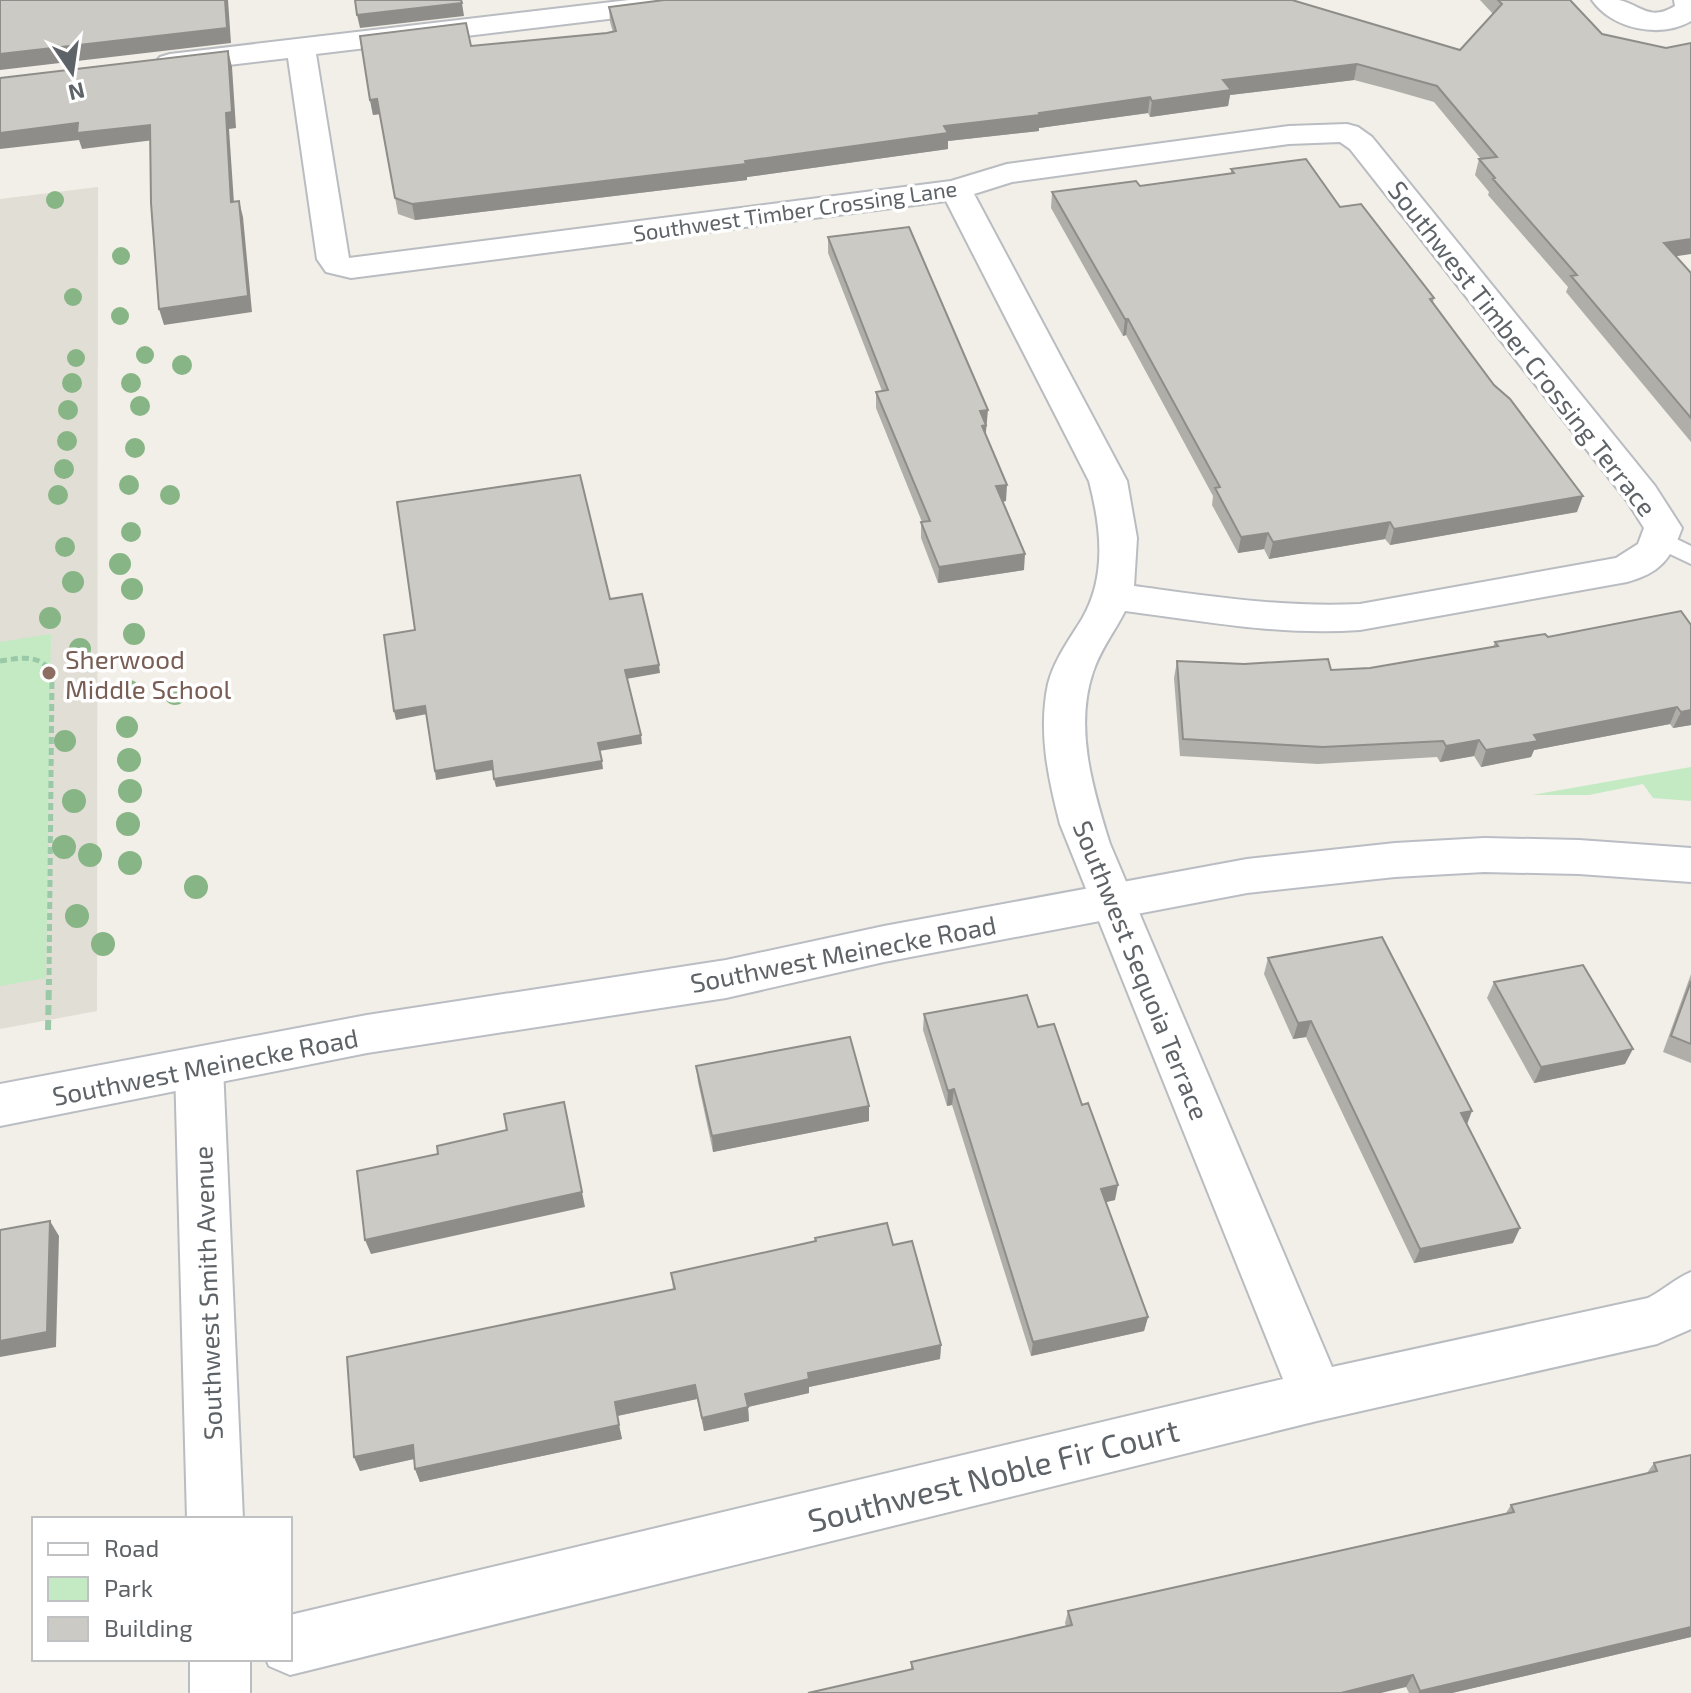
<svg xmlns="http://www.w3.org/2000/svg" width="1691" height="1693" font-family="'Exo 2',sans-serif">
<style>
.education{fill:#e1ded5}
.green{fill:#c3eac3}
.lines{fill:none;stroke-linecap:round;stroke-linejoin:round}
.lane-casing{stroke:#b9bcc1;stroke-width:4}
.street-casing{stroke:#b9bcc1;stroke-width:4}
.secondary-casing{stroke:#babdc3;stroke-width:4}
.path-far1{stroke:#9ac9a8;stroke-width:5;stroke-dasharray:7 4;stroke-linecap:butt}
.path{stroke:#9ac9a8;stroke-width:6;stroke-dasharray:10 5;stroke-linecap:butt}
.lane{fill:#fff;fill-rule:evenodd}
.street{fill:#fff;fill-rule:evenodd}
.secondary{fill:#fff;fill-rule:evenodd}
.tree{fill:#87b585}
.wall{fill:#afaea9}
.shaded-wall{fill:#8f8d89}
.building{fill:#cccac4;stroke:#8f8d89;stroke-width:2}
.education-dot{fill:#8d6e63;stroke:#fff;stroke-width:3}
.labels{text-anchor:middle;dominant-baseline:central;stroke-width:7;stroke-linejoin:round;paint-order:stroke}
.far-street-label{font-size:22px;fill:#5e6368;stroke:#fff}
.street-label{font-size:26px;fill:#5e6368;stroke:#fff}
.education-label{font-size:26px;fill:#785e54;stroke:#fff;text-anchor:start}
.near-street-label{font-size:32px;fill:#5e6368;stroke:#fff}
</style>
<rect width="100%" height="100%" fill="#f1efe7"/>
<path class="education" d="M98,187l-1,824 -97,18v-830z"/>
<path class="green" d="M51,634l-5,344 -46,8v-344z
M1691,767v34l-38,-3 -10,-14 -54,11h-57z"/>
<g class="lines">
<defs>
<path id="lane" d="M1660,531l31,15v18l-40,-19 -3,-6 3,-6z"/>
<path id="street" d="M629,0h85l-4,6 -10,2 -384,46 33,204 602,-77 56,-17 282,-38 58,-2 11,3 14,10 283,349 27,42c-11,31 -22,45 -55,54l-267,48c-78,6 -157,-9 -235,-19 -10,20 -25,39 -32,61 -19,56 0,118 17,172l222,523 316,-69c16,-8 26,-19 43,-26v57l-34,15 -340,77 -1027,254 -21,-9 -3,-7h24v-44l993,-236 -223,-555c-12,-46 -22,-93 -12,-140 6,-24 21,-44 34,-65 25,-43 19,-92 7,-138l-143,-280 -595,77 -25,-6 -9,-13 -29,-201 -118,14 -10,-3 -5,-6 5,-6 10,-3zM1340,142l10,7 277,352 17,27 -6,16 -22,14 -256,46c-76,4 -151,-8 -226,-18l3,-48 -10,-57 -153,-287 38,-12 277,-38z
M1592,0c8,0 19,0 27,0 22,5 30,22 56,6l-1,-6h17v21c-31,18 -79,8 -99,-21z
M199,1047l17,6 7,14 20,452h-56l-12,-452 7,-14z
M190,1659h60v34h-60z"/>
<path id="secondary" d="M1484,838l95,2 112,8v34l-112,-8 -95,-2 -89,5 -148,16 -363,69 -158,36 -359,55 -367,73v-42l367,-69 359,-55 158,-34 363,-67 148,-16z"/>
</defs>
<use href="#lane" class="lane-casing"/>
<use href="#street" class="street-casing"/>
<use href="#secondary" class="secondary-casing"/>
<path class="path-far1" d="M0,661c20,-3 42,-8 52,14l-3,306"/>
<path class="path" d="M48,1030l1,-51"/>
<use href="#lane" class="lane"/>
<use href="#street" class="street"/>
<use href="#secondary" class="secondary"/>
</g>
<g class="tree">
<circle cx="55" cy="200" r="9"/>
<circle cx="121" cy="256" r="9"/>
<circle cx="73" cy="297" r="9"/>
<circle cx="120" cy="316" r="9"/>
<circle cx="145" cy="355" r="9"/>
<circle cx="76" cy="358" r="9"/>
<circle cx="182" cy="365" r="10"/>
<circle cx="72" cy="383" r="10"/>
<circle cx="131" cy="383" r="10"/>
<circle cx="140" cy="406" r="10"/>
<circle cx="68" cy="410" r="10"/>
<circle cx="67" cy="441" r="10"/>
<circle cx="135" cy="448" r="10"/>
<circle cx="64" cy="469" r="10"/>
<circle cx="129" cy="485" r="10"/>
<circle cx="58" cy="495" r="10"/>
<circle cx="170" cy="495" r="10"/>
<circle cx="131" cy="532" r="10"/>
<circle cx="65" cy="547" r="10"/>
<circle cx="120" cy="564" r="11"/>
<circle cx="73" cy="582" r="11"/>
<circle cx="132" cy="589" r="11"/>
<circle cx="50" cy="618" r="11"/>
<circle cx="134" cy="634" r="11"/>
<circle cx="80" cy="649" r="11"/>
<circle cx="129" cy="691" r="11"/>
<circle cx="175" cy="694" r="11"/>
<circle cx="127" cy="727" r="11"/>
<circle cx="65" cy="741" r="11"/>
<circle cx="129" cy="760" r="12"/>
<circle cx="130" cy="791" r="12"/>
<circle cx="74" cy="801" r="12"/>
<circle cx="128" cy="824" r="12"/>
<circle cx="64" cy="847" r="12"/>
<circle cx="90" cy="855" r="12"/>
<circle cx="130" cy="863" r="12"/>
<circle cx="196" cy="887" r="12"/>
<circle cx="77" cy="916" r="12"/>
<circle cx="103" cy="944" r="12"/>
</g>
<path class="wall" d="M1480,0h90l106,256 15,16v170l-125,-150 2,-5 -80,-92 1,-3 -14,-17 4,-16h2l-47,-57 -42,-12 -38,-10 -124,15 -2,11 -78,11 -2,-4 -109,15v3l-91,10v8l-201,28v3l-332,40 -17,-6 -18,-100 -7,1 -3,-15 101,-54 136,-13 6,-1 -3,-10 -1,-15 851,43 33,-36z
M1231,169l109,38 94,91 -1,4 144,210 -187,33 -5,-6 -116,20 -5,-10 -26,4 -26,-48 1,-9 -87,-161 -3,1 -72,-128 1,-16 88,-6 91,-13z
M828,237l159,190h-1v7l20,67 -4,1 22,68 -86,13 -17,-45v-16h1l-46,-114v-16l6,-1 -54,-138z
M1691,625v100l-18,3 -3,-4 -136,26 -3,7 -50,10 -7,-11 -34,6 -3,-5 -119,7 -138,-8 -6,-78 3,-17 154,9 39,-2 123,-21 2,-5z
M1268,958l199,166 46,119 -99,20 -108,-226 -13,2 -29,-65z
M1691,974v89l-28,-11z
M1494,982l131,82 -91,19 -47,-85z
M924,1014l114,13 77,173 -9,2 42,115 -4,14 -113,25 -79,-251 -5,1 -24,-76z
M696,1066l173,55 -156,31 -15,-70z
M815,1238l78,7 48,100 -1,14 -131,28v6l-61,14 1,14 -45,10 -7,-32 -80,17 5,23 -202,43 -5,-13 -1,-10 -54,12 -6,-14 319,-168 -2,-16 144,-31z
M1691,1455v182l-239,56h-43l-3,-6 -495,-18v-7l155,-35 -1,-4 3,-12 438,-98 5,-8 136,-32 7,-10z"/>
<path class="shaded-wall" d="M225,0h3l3,43 -231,27v-16z
M462,3l2,13 -104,12 -3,-13z
M228,51l4,16 4,61 -7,1 6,89 -4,-16 -5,-89z
M1357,64l-3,16 -124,15 -2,11 -78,11 2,-16 71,-21z
M1150,97l-2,16 -109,15v3l-91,10v8l-201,28v3l-332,40 -3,-16 333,-43 199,-35z
M377,99l3,15 -7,1 -3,-15z
M78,123l72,2 4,15 -72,9 -3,-9 -79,9v-16z
M239,201l4,16 9,95 -88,13 -5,-16z
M1691,239v15l-33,5 6,-16z
M1125,319h3l-2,16 -3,1z
M988,410l-3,32h-4l-1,-31z
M1007,485l-1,16 -12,2 2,-17z
M1583,496l-6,16 -187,33 4,-16z
M1390,522l-5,17 -116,20 4,-17z
M1268,533l-4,16 -26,4 3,-16z
M1025,554l-1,16 -86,13 1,-16z
M659,665l1,8 -34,6 -1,-9z
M425,706l2,8 -31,6 -2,-9z
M1677,707l-7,17 -136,26 -3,7 -50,10 5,-17 48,-15z
M1691,710v15l-18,3 8,-16z
M641,735l1,9 -43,7 -1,-8z
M1479,740l-5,16 -34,6 6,-16z
M492,761l1,9 -57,10 -1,-9z
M602,761l1,8 -107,18 -2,-8z
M1311,1021l-5,16 -13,2 5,-16z
M1633,1049l-8,15 -91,19 7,-16z
M954,1089l-2,16 -5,1 1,-15z
M869,1106v15l-156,31 -1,-16z
M1472,1111l-6,16 -5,-14z
M1118,1185l-3,15 -17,4 3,-15z
M582,1192l3,15 -214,47 -6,-14z
M50,1221l9,15 -3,111 -56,10v-16z
M1520,1228l-7,15 -99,20 6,-14z
M1148,1317l-4,14 -113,25 2,-14z
M941,1345l-1,14 -131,28v6l-61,14 1,14 -45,10 -2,-13 43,-24 63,-21z
M695,1385l2,14 -80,17 -2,-14z
M619,1425l3,14 -202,43 -5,-13z
M413,1445l5,13 -58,13 -6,-14z
M1691,1627v10l-239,56h-34l2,-2z
M1413,1675l-7,12 -25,6h-40z"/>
<path class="building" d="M0,0h225l2,28 -227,26z
M355,0h106l1,3 -105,12z
M664,0h628l168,50 42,-46 -4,-4h72l32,34 64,14 25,-5v196l-27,4 27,30v145l-120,-142 6,-1 -84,-96 2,-1 -16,-19 18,-2 -60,-71 -80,-22 -134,16 8,10 -79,11 -2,-4 -111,16 1,2 -96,11 4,7 -203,28 1,3 -334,40 -17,-6 -18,-99 -7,1 -10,-64 106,-13 5,23 136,-13 9,-2 -7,-24z
M228,51l4,61 -6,1 5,89 8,-1 9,95 -89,13 -8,-106 -1,-78 -73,8 1,-10 -78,10v-55z
M1306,159l34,48 21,-3 73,94 -4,1 64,86 16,14 73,97 -189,33 -4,-7 -117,20 -5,-9 -27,4 -26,-49 5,-1 -92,-168h-3l-73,-127 84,-11 4,5 94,-13 -3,-4z
M909,227l79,183 -8,1 6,14 -4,1 25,59 -11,1 29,68 -86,13 -18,-45 9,-1 -54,-129 12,-2 -60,-153z
M580,475l30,124 32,-5 17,71 -34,5 16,65 -43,8 4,18 -108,18 -2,-18 -57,10 -10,-65 -31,5 -10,-76 31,-5 -18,-128z
M1681,611l10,14v85l-10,2 -4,-5 -143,28 4,6 -52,9 -7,-10 -33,6 -3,-5 -120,6 -140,-8 -6,-78 67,3 84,-5 3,11 39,-2 128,-22 -3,-4 50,-8 3,3z
M1382,937l90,174 -11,2 59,115 -100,21 -109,-228 -13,2 -30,-65z
M1583,965l50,84 -92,18 -47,-85z
M1691,981v63l-20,-8z
M1027,995l11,32 16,-3 28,81 6,-2 30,82 -17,4 47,128 -115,25 -79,-253 -6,2 -24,-77z
M850,1037l19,69 -157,30 -16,-70z
M564,1102l18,90 -217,48 -8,-69 81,-17 -1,-8 70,-16 -3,-16z
M50,1221l-3,111 -47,9v-111z
M887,1223l6,22 19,-4 29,104 -133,28 1,6 -64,15 3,13 -46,11 -7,-33 -80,17 4,23 -204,44 -2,-24 -59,12 -7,-100 328,-68 -4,-16 145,-32 -1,-3z
M1691,1455v172l-271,64 -7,-16 -72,18h-533l105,-24 -2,-7 161,-37 -4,-14 446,-99 -3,-7 146,-34 -3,-8z"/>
<circle class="education-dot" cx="49" cy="673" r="8"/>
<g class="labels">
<g class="far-street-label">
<text transform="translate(795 210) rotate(-8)">Southwest Timber Crossing Lane</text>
</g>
<g class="street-label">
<text transform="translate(1523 348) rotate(52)">Southwest Timber Crossing Terrace</text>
<text transform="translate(843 953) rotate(-11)">Southwest Meinecke Road</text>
<text transform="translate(1142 970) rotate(68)">Southwest Sequoia Terrace</text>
<text transform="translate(205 1066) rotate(-11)">Southwest Meinecke Road</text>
<text transform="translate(207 1293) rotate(-92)">Southwest Smith Avenue</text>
</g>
<g class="education-label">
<text x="65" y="658">Sherwood<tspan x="65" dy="30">Middle School</tspan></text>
</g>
<g class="near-street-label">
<text transform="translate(993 1474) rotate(-14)">Southwest Noble Fir Court</text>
</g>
</g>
<rect x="32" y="1517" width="260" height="144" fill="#ffffff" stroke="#bfc1c3" stroke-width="2"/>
<rect x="48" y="1543" width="40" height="12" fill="#ffffff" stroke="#bfc1c3" stroke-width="2"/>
<text x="104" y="1557" font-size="24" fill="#5e6368">Road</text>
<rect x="48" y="1577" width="40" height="24" fill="#c3eac3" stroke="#bfc1c3" stroke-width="2"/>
<text x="104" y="1597" font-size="24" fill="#5e6368">Park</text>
<rect x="48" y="1617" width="40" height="24" fill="#cccac4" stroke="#bfc1c3" stroke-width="2"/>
<text x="104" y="1637" font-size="24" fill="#5e6368">Building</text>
<g transform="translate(72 72) rotate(167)" stroke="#ffffff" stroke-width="6" paint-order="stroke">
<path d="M0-6L14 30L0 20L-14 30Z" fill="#5e6368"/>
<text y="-12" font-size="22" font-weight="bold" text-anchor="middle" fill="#5e6368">N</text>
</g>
</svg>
